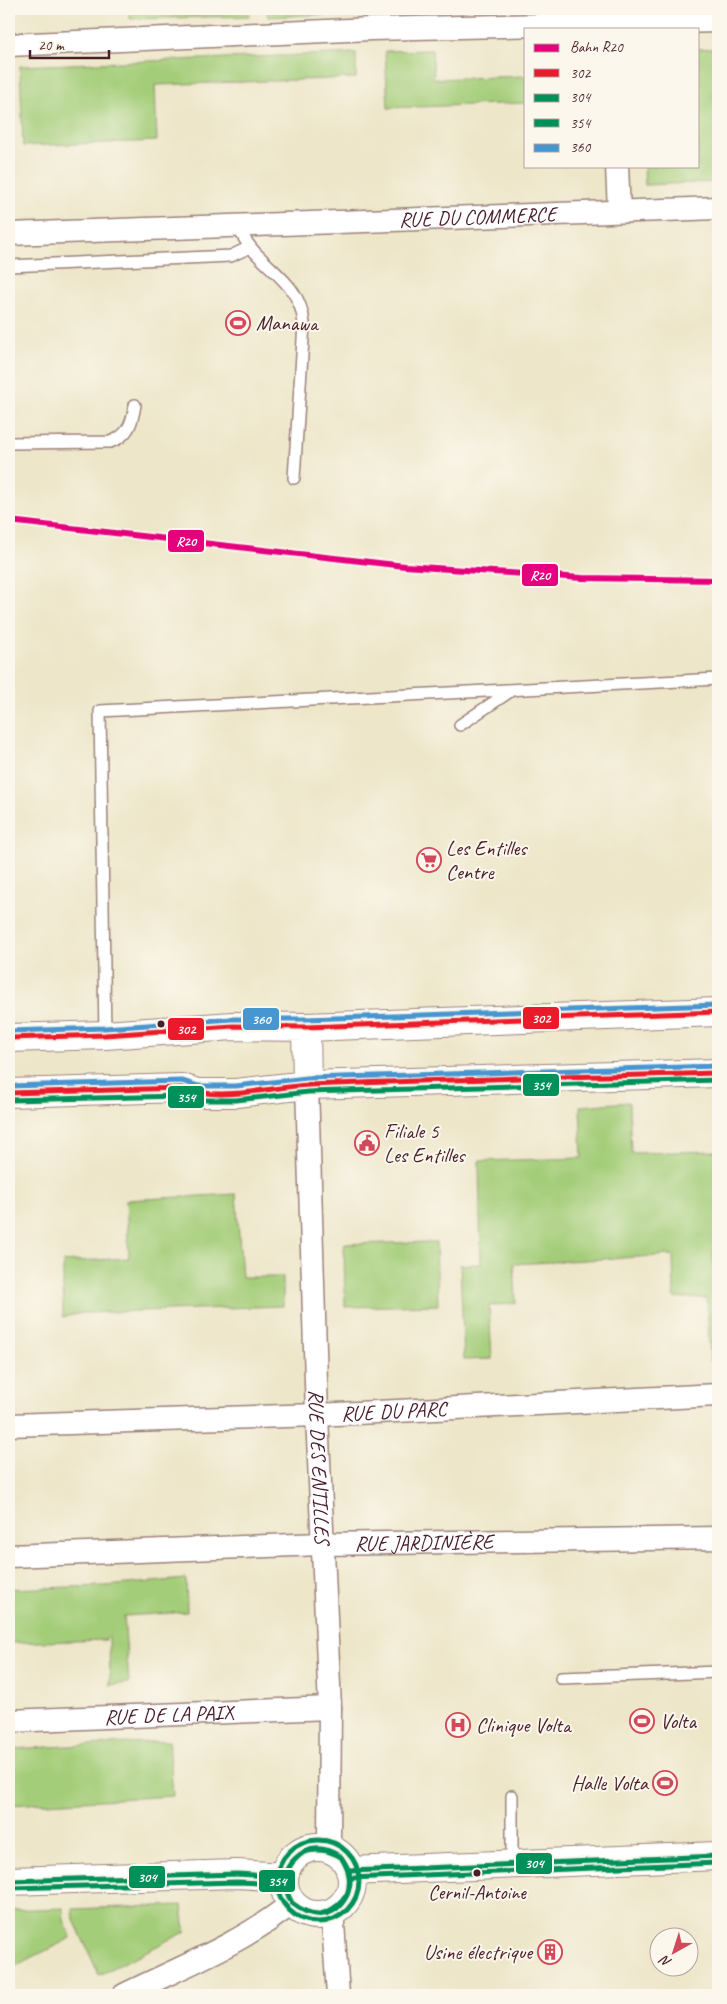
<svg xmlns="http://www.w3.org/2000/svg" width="727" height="2004" font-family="Caveat,sans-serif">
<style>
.green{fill:#a4cd79;stroke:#777652}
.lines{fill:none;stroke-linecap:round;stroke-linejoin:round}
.lane-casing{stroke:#9c827a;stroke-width:14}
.street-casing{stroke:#9c827a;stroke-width:25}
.secondary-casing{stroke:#9c827a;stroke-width:30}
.primary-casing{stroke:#9c827a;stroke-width:30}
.lane{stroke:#fff;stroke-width:11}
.street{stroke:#fff;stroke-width:22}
.secondary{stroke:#fff;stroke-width:28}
.primary{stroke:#fff;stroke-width:28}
.bus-1-casing{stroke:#fbf7ec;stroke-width:9}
.bus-2-casing{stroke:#fbf7ec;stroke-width:9}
.bus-3-casing{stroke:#fbf7ec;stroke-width:9}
.bus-4-casing{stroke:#fbf7ec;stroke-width:9}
.bus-1{stroke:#ea1a2a;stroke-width:5}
.bus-2{stroke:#00905a;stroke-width:5}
.bus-3{stroke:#00905a;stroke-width:5}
.bus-4{stroke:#4696d2;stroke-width:5}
.rail-1-casing{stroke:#fbf7ec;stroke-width:10}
.rail-1{stroke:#e5007d;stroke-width:6}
.bus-dot{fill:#4a1f2b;stroke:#fbf7ec;stroke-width:2}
.labels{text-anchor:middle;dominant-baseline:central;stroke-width:4;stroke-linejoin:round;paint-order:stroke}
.bus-label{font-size:20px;fill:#4a1f2b;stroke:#fbf7ec}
.street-label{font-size:21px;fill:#4a1f2b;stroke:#fbf7ec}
.poi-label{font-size:21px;fill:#4a1f2b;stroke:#fbf7ec;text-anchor:start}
.line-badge{stroke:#fbf7ec;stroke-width:2}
.badge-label{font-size:14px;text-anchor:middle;font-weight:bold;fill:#fff}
</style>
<rect width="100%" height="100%" fill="#fbf7ec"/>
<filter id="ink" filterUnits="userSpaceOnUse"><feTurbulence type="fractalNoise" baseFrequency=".02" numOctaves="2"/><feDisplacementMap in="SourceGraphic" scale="10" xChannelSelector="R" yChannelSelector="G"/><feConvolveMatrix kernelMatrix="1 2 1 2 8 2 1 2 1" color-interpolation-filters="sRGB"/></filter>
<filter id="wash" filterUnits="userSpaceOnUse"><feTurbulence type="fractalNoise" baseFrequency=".0096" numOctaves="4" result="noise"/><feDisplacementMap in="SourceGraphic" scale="20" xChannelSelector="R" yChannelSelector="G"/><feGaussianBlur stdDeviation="1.12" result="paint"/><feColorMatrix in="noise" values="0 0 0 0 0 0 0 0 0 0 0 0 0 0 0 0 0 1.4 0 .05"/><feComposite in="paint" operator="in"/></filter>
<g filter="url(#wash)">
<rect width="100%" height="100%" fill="#ede6c9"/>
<path class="green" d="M130,9h119v7l-119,3z
M267,9h200l-199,8z
M718,48v134l-73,3 -1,-19h54v-117z
M432,50l2,29 92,-3v27l-138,5 -3,-57z
M356,53v25l-201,7 2,56 -134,5 -3,-80z
M629,1102l2,51 87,-2v100l-5,1 3,110h-6l-3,-64h-33l-1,-43 -159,9 2,39 -27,3 3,53 -28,1 -4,-95 21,-1 -2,-103 103,-3 -2,-52z
M236,1194l6,83h41v29l-200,7 -20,4v-55l66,-4 -3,-58z
M436,1242l2,63 -93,2 -1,-63z
M186,1579l1,33 -63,4 5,67 -19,2 -1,-48h-3v3l-97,3v-54l96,-3z
M169,1741l4,55 -164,9v-56z
M182,1905l3,27 -86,43 -25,-55 -1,-11z
M63,1908l1,12 7,18 -62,31v-59z"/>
</g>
<g filter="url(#ink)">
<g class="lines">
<defs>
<path id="lane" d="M237,225c4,8 9,17 15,24 22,25 49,38 52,75l-10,154
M9,266l222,-10 19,-9
M9,443l101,-1c18,-6 22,-18 25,-37
M460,725l52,-35
M105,1035l-5,-324 618,-32
M561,1678l157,-6
M512,1863v-67"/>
<g id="street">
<path d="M9,45l362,-16 347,-8"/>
<path d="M617,166l2,45"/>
<path id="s1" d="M9,234l709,-26"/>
<path id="s2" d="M307,1085l10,330 13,293 -1,131 -3,10"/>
<path id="s3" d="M9,1425l308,-10 401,-20"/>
<path id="s4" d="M9,1556l313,-12 396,-6"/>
<path id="s5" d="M9,1721l321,-13"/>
<path d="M329,1913l4,10 5,72"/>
<path d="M124,1995c57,-28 119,-52 168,-92"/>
</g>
<path id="secondary" d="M284 1881a34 34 0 1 1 68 0a34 34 0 1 1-68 0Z
M350,1871l368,-15
M9,1881l228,-7 47,3"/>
<path id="primary" d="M306,1027l1,58
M9,1038l96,-3 128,-9 73,1 412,-15
M9,1093l173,-5 15,5h39l71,-8 411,-12"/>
</defs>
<use href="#lane" class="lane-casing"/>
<use href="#street" class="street-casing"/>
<use href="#secondary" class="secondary-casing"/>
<use href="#primary" class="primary-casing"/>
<use href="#lane" class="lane"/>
<use href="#street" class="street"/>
<use href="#secondary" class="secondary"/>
<use href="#primary" class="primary"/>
<defs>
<path id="bus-1" d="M9,1038l96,-3 128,-9 73,1 412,-15
M9,1093l173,-5c41,14 86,-1 127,-3 136,-6 273,-8 409,-12"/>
<path id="bus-2" d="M304,1852c14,-6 24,-3 37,5
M304,1852c14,-4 24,-2 37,5
M341,1857c9,13 12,22 6,38
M341,1857c8,13 11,23 6,38
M350,1871l368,-15
M9,1881l228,-7 47,3
M292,1903c22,17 38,14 55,-8
M292,1903c20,16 42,17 55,-8
M292,1903c-12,-21 -9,-38 12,-51
M292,1903c-12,-20 -8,-37 12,-51"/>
<path id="bus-3" d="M9,1100l172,-4 15,4h40l72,-8 410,-12
M277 1881a41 41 0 1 1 82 0a41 41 0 1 1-82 0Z
M350,1878l368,-15
M9,1888l228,-6 47,2"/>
<path id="bus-4" d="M9,1031l96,-3 127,-9h74l412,-14
M9,1086l173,-5 16,5h38l71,-8 411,-12"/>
</defs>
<use href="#bus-1" class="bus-1-casing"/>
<use href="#bus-2" class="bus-2-casing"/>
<use href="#bus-3" class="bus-3-casing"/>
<use href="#bus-4" class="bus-4-casing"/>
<use href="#bus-1" class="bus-1"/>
<use href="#bus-2" class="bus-2"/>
<use href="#bus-3" class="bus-3"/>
<use href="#bus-4" class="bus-4"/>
<defs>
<path id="rail-1" d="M9,521l396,45 177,12 136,2"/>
</defs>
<use href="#rail-1" class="rail-1-casing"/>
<use href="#rail-1" class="rail-1"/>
</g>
</g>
<defs>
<symbol id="stadium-ring" viewBox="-11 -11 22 22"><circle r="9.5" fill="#fbf7ec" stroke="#d1495b" stroke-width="1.5"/><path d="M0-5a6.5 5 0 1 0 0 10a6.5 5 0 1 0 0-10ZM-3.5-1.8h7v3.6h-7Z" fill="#d1495b"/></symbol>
<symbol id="supermarket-ring" viewBox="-11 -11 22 22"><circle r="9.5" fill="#fbf7ec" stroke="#d1495b" stroke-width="1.5"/><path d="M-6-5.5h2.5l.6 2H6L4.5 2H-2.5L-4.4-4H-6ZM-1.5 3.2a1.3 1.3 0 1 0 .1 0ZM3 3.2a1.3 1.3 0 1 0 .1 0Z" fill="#d1495b"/></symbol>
<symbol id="civic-ring" viewBox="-11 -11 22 22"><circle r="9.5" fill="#fbf7ec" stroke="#d1495b" stroke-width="1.5"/><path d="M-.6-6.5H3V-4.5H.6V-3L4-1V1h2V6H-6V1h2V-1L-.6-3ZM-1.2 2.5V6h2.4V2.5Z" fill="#d1495b"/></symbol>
<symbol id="hospital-ring" viewBox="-11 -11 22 22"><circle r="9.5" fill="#fbf7ec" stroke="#d1495b" stroke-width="1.5"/><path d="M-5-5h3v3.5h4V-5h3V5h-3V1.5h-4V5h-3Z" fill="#d1495b"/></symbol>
<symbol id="building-ring" viewBox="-11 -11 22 22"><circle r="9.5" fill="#fbf7ec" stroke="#d1495b" stroke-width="1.5"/><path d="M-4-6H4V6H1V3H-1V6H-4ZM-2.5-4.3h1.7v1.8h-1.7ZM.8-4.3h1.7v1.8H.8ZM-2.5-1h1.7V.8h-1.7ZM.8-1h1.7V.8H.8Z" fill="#d1495b"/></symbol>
</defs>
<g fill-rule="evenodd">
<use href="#stadium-ring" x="224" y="309" width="28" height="28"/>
<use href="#supermarket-ring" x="415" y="846" width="28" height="28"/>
<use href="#civic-ring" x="353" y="1129" width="28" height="28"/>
<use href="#stadium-ring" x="628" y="1707" width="28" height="28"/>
<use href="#hospital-ring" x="444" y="1711" width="28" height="28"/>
<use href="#stadium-ring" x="651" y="1769" width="28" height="28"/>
<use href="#building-ring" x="536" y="1938" width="28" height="28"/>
</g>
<g class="bus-dot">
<circle cx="161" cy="1024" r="4.5"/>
<circle cx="477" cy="1873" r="4.5"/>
</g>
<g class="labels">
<g class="bus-label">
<text x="477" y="1892">Cernil-Antoine</text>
</g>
<g class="street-label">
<text stroke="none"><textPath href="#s1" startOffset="469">RUE DU COMMERCE</textPath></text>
<text stroke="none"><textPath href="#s3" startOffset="385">RUE DU PARC</textPath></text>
<text stroke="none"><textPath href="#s2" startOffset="382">RUE DES ENTILLES</textPath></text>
<text stroke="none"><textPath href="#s4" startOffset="415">RUE JARDINIÈRE</textPath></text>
<text stroke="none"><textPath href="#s5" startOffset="160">RUE DE LA PAIX</textPath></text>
</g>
<g class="poi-label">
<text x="256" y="323">Manawa</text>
<text x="446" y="848">Les Entilles<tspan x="446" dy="24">Centre</tspan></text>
<text x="384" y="1131">Filiale 5<tspan x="384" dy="24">Les Entilles</tspan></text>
<text x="660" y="1721">Volta</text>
<text x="476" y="1725">Clinique Volta</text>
<text x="648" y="1783" text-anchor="end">Halle Volta</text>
<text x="532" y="1952" text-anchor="end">Usine électrique</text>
</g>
</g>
<g class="line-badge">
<rect x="167" y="529" width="38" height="24" rx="5" fill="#e5007d"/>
<rect x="521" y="563" width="38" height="24" rx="5" fill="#e5007d"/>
<rect x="522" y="1006" width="38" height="24" rx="5" fill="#ea1a2a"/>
<rect x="242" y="1007" width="38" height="24" rx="5" fill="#4696d2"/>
<rect x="167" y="1017" width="38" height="24" rx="5" fill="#ea1a2a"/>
<rect x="522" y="1073" width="38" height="24" rx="5" fill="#00905a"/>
<rect x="167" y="1085" width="38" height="24" rx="5" fill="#00905a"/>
<rect x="515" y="1852" width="38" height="23" rx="5" fill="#00905a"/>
<rect x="128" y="1865" width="38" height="24" rx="5" fill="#00905a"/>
<rect x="258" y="1869" width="38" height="24" rx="5" fill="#00905a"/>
</g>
<g class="badge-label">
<text x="186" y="546">R20</text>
<text x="540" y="580">R20</text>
<text x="541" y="1023">302</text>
<text x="261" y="1024">360</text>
<text x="186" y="1034">302</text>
<text x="541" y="1090">354</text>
<text x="186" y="1102">354</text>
<text x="534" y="1868">304</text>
<text x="147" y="1882">304</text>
<text x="277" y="1886">354</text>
</g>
<rect width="727" height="2004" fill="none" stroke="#fbf7ec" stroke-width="30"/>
<rect x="524" y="28" width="175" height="140" fill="#fbf7ec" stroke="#b4a19f"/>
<rect x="534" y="44" width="25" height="8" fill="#e5007d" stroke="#b4a19f"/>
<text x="570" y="52" font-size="15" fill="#4a1f2b">Bahn R20</text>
<rect x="534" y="69" width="25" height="8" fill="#ea1a2a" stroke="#b4a19f"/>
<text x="570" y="78" font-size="15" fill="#4a1f2b">302</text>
<rect x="534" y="94" width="25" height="8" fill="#00905a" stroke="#b4a19f"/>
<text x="570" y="102" font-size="15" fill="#4a1f2b">304</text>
<rect x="534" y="119" width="25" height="8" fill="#00905a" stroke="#b4a19f"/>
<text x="570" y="128" font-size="15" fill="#4a1f2b">354</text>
<rect x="534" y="144" width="25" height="8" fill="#4696d2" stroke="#b4a19f"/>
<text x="570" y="152" font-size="15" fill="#4a1f2b">360</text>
<g transform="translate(674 1952) rotate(219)"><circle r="24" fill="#fbf7ec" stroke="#b4a19f"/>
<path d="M0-4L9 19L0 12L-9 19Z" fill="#d1495b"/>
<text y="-8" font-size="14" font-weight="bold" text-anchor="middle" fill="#4a1f2b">N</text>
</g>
<path d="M30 50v8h79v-8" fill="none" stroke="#4a1f2b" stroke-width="2.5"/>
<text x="38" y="50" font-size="15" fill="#4a1f2b" stroke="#fbf7ec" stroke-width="4" paint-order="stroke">20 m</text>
</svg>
